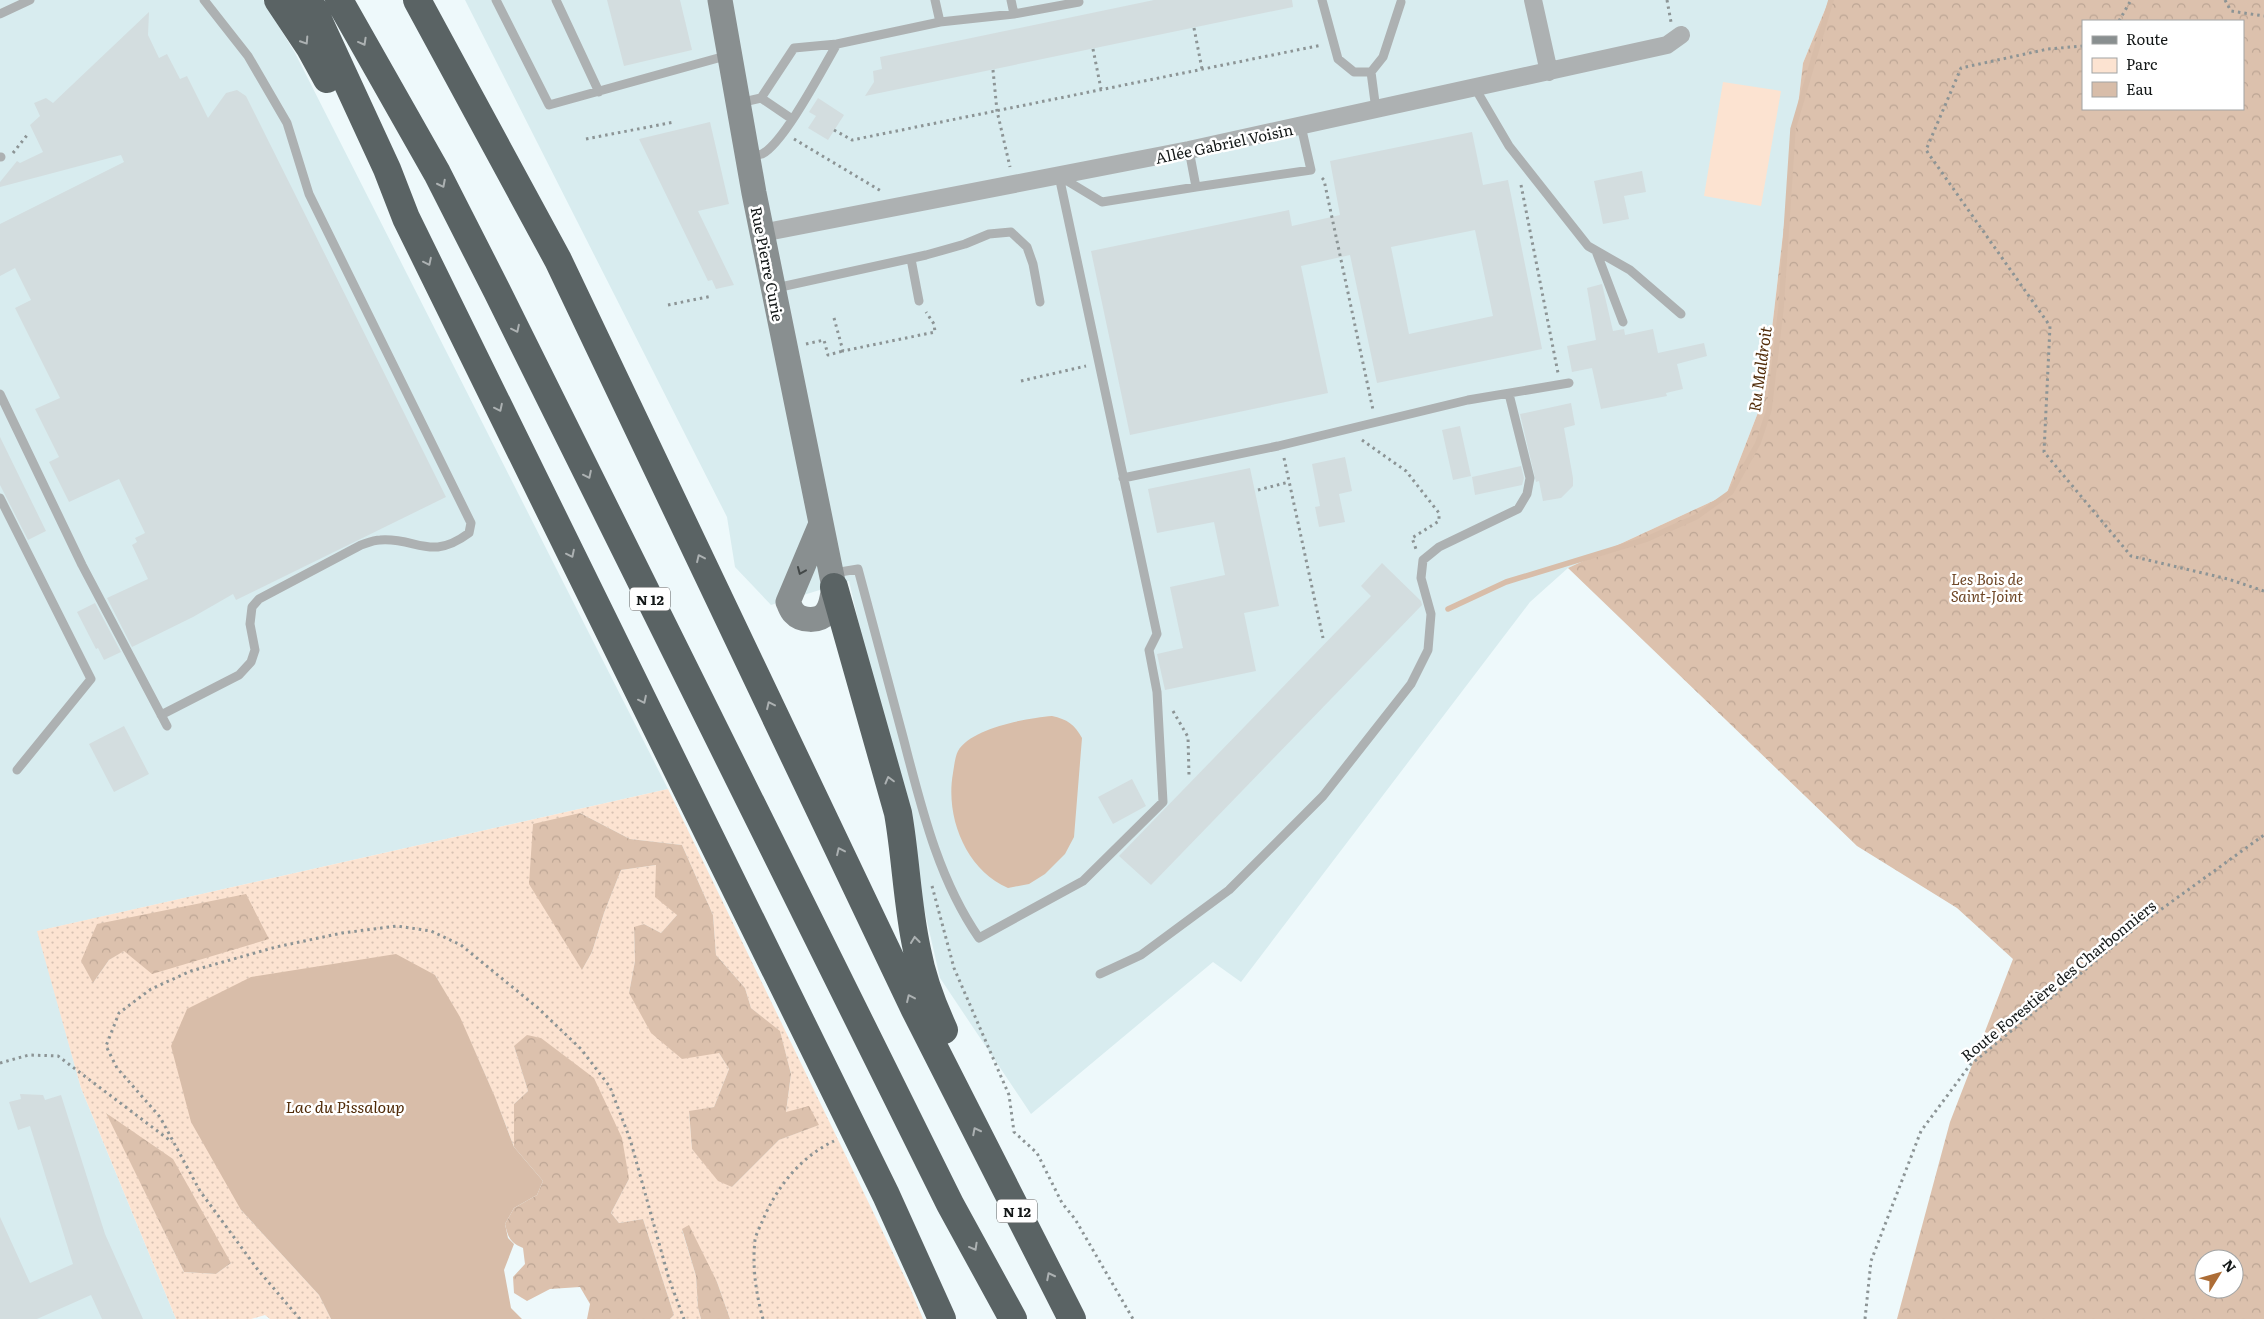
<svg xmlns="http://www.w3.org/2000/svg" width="2264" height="1319" font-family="Literata,serif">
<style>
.built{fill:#d8ecef}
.grass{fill:url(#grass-dots);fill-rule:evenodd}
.forest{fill:url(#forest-crowns);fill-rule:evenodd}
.park{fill:#fce3d1}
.water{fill:#d8bda9}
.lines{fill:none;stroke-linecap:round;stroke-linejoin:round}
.stream{stroke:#d8bda9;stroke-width:5.5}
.building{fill:#d3dddf;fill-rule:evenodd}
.path{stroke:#8c9495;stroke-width:3;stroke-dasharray:2.5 4;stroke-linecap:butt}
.lane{stroke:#adb1b2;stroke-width:9}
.street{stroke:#adb1b2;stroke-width:18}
.secondary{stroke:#898f90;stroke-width:25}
.highway{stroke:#5a6364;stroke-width:28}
.oneway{stroke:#acb1b2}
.oneway2{stroke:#434848}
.labels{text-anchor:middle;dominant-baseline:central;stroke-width:5;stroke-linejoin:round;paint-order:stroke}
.shield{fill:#fff;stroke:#5a5d5d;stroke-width:1}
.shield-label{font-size:14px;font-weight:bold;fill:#141818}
.street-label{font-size:15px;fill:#141818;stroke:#fff}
.park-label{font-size:15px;font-style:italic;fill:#6e4727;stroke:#fff}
.water-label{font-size:16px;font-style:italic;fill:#502b08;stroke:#fff}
</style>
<defs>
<pattern id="grass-dots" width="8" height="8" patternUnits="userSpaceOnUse" patternTransform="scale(1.25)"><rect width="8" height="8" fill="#fce3d1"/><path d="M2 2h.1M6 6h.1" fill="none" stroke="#d7c2b3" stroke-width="1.8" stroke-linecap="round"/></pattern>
<pattern id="forest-crowns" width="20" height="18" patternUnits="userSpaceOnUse" patternTransform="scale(1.25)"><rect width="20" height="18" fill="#dcc1ad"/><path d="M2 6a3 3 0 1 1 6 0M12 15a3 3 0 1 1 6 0" fill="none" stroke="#bca594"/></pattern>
</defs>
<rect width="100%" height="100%" fill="#eef9fb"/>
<path class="built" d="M0,0h263l32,53 373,736 -630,142 43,157 95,231h-176z
M465,0h1364l-26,63 -39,334 -38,98 -158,73 -38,34 -289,380 -28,-20 -182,152 -91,-136 -91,-397 -78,24 -36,-38 -8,-50z"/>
<path class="grass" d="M668,789l242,499 13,31h-193l-13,-37 -35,-52 14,46 2,32 3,11h-31l4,-4 -31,-96 -24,4 -8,-10 18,-34 -115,-133 14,45 -14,13v43c-22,-60 -47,-117 -79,-172l-194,235 78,85 12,24h-61l-5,-4 -14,4h-75l-95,-231 -44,-157zM580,813l50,26 52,6 31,70 3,40 29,33 6,20 29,24 11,42 -5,38 32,13 -39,15 -47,47 -40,-38 -3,-37 25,-5 15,-38 -10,-16 -90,-60 6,-32 -1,-33 10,-4 17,9 16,-18 -21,-50 -35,5 -17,43 -12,39 -10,18zM97,924l27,26 -15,10 -16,23zM107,1113l124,150 -15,11 -32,-2z"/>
<path class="forest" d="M1829,0h435v1319h-367l53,-197 63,-163 -56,-51 -100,-62 -289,-278 158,-73 38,-98 39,-334zM2243,21v88h-160v-88zM2204,1259h30v30h-30z
M580,813l50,26 52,6 31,70 3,40 29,33 6,20 29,23 11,43 -5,38 23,-6 10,19 -40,15 -47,47 -14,-6 -26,-32 -3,-38 25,-4 15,-38 -10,-16 -37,6 -31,-26 -22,-40 6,-32 -1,-34 10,-3 17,9 16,-18 -22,-18 1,-32 -35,5 -17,43 -12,39 -10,18 -53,-86 4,-60z
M246,894l23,45 -117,35 -28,-23 -15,9 -16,23 -12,-22 16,-37z
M527,1035l14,3 53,40 28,60 7,41 -18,34 8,10 24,-4 31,96 -4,4h-83l3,-15 -10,-17 -30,2 -23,12 -13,-8 -1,-16 12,-13 -2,-16c-13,-5 -15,-11 -18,-24l9,-16 23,-13 6,-14 -29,-34v-43l14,-13 -14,-45z
M106,1113l67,46 58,104 -15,11 -32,-2z
M689,1225l28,57 13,37h-29l-3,-11 -2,-32 -14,-47z"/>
<path class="park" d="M1723,82l58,9 -20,115 -57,-10z"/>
<path class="water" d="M1052,716c15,3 23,9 30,22l-8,99 -9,17 -20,20 -16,10 -21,4c-42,-18 -63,-71 -55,-115 1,-6 2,-16 5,-22 13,-23 69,-33 94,-35z
M396,954l39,21 25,42 35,80 19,50 29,34 -6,14 -23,13 -9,16 3,14 6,6 -10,26 7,38 11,11h-191l-12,-24 -78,-85 -50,-88 -20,-76 16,-37 64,-32z"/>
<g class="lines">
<path class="stream" d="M1448,609l58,-27 141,-43 49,-22 35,-25 27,-49 11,-33 12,-102 12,-179 38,-129"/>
</g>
<path class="building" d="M607,0h73l12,50 -68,16z
M1154,0h138l1,7 -428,89 9,-14 -1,-11 9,-2 -2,-12z
M149,12l-1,23 11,23 8,-4 13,25 7,-3 21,42 18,-25 11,-3 9,6 200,401 -210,103 -3,-6 -40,23 -61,30 -25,-49 41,-19 -16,-34 5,-3 -2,-4 10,-5 -26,-54 -50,23 -20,-40 10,-5 -24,-48 25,-11 -45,-90 16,-8 -16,-32 -15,8v-52l124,-62 -3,-7 -121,32v-5l17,-21 3,2 23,-11 -13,-27 10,-9 -6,-13 12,-5 7,5z
M818,98l26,17 -16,25 -20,-12 8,-12 -7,-4z
M710,122l19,82 -31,7 36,74 -18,4 -4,-9 -4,1 -69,-142z
M1472,132l11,53 25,-5 34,169 -165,34 -27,-128 -49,11 27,127 -198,42 -39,-184 198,-41 3,16 48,-11 -10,-54zM1475,230l18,86 -84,18 -18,-87z
M1642,171l4,21 -22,4 5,23 -26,5 -9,-43z
M1602,284l11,47 11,-2 1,6 28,-6 5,24 46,-10 3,13 -30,8 6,25 -17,4 1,3 -66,13 -9,-41 -20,4 -5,-26 29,-6 -9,-52z
M1571,403l4,22 -11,3 9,50v8l-12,12 -18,3 -4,-20 -3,1 -16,-68z
M1460,426l11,50 -18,4 -11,-50z
M0,437l46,94 -18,9 -28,-55z
M1345,457l7,34 -13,3 6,28 -26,5 -4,-20 5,-1 -8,-42z
M1521,466l3,12 -2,7 -47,10 -3,-18z
M1250,468l29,138 -35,7 12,58 -91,19 -8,-36 26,-6 -13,-61 55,-12 -11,-53 -57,11 -9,-44z
M1382,563l39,38 1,4 -271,280 -32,-29 252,-260 -10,-10z
M95,603l26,49 -17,8 -6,-12 -2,1 -19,-37z
M124,726l25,48 -35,18 -25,-48z
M1132,779l14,27 -33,18 -15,-27z
M20,1094l23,1 2,5 16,-5 44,139 38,85h-41l-11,-24 -54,24h-37v-102l30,66 43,-19 -43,-138 -12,4 -9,-28 12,-3z"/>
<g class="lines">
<path class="path" d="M1667,0l4,22
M2225,0l6,11 33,5
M2119,21l12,-21
M1194,28l8,41
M2083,46l-35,3 -87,19 -35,82 124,176 -6,126 87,104 97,23 36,12
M1093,49l8,40
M993,70l4,41 13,56
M834,130l18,10 470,-95
M586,139l88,-17
M794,139l87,52
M13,153l15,-19
M1322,178l2,2 49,230
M1521,185l37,188
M668,305l44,-9
M834,318l9,33 92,-19 -1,-8 -8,-12
M806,344l18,-4 4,15 15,-4
M1021,381l65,-15
M1362,440l44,31 33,42v8l-27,17 4,11
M1284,458l39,180
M1258,490l31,-8
M1173,711l15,26 1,39
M932,886l22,82 55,127 5,37 23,21 25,50 13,16 58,100
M0,1063l29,-8 29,1 114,86
M300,1319l-42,-49 -58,-79 -40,-74 -43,-49 -11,-22 13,-33 32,-24 40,-18 85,-24 66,-14 55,-7 34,5 30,14 77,63 43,41 29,38 20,52 39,140 15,40
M763,1319c-7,-25 -11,-53 -8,-79 1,-6 5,-13 7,-18 14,-34 38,-65 72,-81
M1865,1319l6,-58 50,-130 49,-66 168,-139 126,-91"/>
<path class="lane" d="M496,0l53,105 180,-50
M556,0l43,92
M935,0l5,22
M1011,0l3,14
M1322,0l16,59 16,13h17
M0,14l30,-14
M1475,88l34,58 79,100 42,24 51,44
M761,98l31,21
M739,103l22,-5 33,-50 43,-4
M1376,110l-5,-38 12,-15 18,-55
M750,156c4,0 8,-1 12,-2 22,-11 61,-86 75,-110l103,-22 74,-8 65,-12
M0,157h1
M1059,176l43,26 94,-15 -7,-37
M1196,187l115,-17 -10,-44
M1596,251l27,71
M911,259l8,42
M776,288l150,-33 39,-11 24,-10 22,-2 16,15 6,17 7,38
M0,394l82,171 85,161
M1123,478l155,-32 190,-46 101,-17
M0,498l91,181 -74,91
M834,573l24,-4c15,56 30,112 45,168 18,69 35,142 76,201l104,-57 80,-79 -6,-110 -8,-42 8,-16 -98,-458
M161,715l78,-40 12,-13 4,-12 -5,-26 2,-17 7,-8 102,-54c6,-2 13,-5 19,-5 37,-3 50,22 89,-7l2,-10 -162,-329 -22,-71 -39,-67 -44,-56
M1100,974l41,-19 88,-65 94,-94 88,-112 17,-34 3,-36 -10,-36 2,-18 16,-13 79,-38 9,-15 3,-16 -21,-84"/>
<path class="street" d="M1533,0l16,72
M762,233l427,-83 478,-105 14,-10"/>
<path class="secondary" d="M720,0l34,193 80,394c-2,9 -2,19 -8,26 -7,9 -25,8 -32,0 -3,-3 -4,-7 -6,-11l32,-76"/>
<path class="highway" d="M278,0l32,48 17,31
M309,0l78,169 19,49 480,977 56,124
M339,0l98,173 60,118 453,913 63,115
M417,0l141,260 357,750 157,309
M834,587l64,226c8,45 9,92 19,137 5,27 15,54 27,80"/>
</g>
<defs><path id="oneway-chevron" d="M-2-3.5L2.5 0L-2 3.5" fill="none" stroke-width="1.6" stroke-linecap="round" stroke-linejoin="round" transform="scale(1.25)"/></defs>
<g class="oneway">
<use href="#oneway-chevron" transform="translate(305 41) rotate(57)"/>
<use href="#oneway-chevron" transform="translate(363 42) rotate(61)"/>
<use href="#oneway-chevron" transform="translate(442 184) rotate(63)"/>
<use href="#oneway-chevron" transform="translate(428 262) rotate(64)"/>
<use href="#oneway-chevron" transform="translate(516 329) rotate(64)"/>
<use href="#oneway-chevron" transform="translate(499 408) rotate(64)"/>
<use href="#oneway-chevron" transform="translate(588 475) rotate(64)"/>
<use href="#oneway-chevron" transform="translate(571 554) rotate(64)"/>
<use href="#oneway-chevron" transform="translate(700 558) rotate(-115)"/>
<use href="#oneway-chevron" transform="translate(643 700) rotate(64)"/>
<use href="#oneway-chevron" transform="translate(770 705) rotate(-115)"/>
<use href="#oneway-chevron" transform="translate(889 780) rotate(-105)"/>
<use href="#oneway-chevron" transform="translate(840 851) rotate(-115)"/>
<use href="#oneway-chevron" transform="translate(915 940) rotate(-97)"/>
<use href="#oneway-chevron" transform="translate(910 998) rotate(-115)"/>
<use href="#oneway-chevron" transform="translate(976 1131) rotate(-117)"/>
<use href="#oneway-chevron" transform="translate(974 1247) rotate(61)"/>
<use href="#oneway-chevron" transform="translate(1050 1276) rotate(-117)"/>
</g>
<use class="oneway2" href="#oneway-chevron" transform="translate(801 571) rotate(113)"/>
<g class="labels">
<g class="shield">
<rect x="630" y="587.5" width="40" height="23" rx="4"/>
<rect x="997" y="1199.5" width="40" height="23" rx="4"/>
</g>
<g class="shield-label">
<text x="650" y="599">N 12</text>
<text x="1017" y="1211">N 12</text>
</g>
<g class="street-label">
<text transform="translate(1224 143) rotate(-12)">Allée Gabriel Voisin</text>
<text transform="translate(768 264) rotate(79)">Rue Pierre Curie</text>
<text transform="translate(2058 980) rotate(-39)">Route Forestière des Charbonniers</text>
</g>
<g class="park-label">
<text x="1987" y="578">Les Bois de<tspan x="1987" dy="17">Saint-Joint</tspan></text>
</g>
<g class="water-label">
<text transform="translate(1759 369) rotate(-82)">Ru Maldroit</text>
<text x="345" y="1106">Lac du Pissaloup</text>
</g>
</g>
<rect x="2082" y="20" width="162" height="90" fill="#ffffff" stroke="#a1a3a3"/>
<rect x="2092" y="36" width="25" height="8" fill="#898f90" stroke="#a1a3a3"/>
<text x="2126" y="45" font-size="15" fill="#141818">Route</text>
<rect x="2092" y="58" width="25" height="15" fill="#fce3d1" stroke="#a1a3a3"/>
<text x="2126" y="70" font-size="15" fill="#141818">Parc</text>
<rect x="2092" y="82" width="25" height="15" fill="#d8bda9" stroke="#a1a3a3"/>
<text x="2126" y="95" font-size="15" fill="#141818">Eau</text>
<g transform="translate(2219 1274) rotate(53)"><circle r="24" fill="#ffffff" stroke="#a1a3a3"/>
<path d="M0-4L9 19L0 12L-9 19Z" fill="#ad6d36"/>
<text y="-8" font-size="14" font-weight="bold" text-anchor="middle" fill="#141818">N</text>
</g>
</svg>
